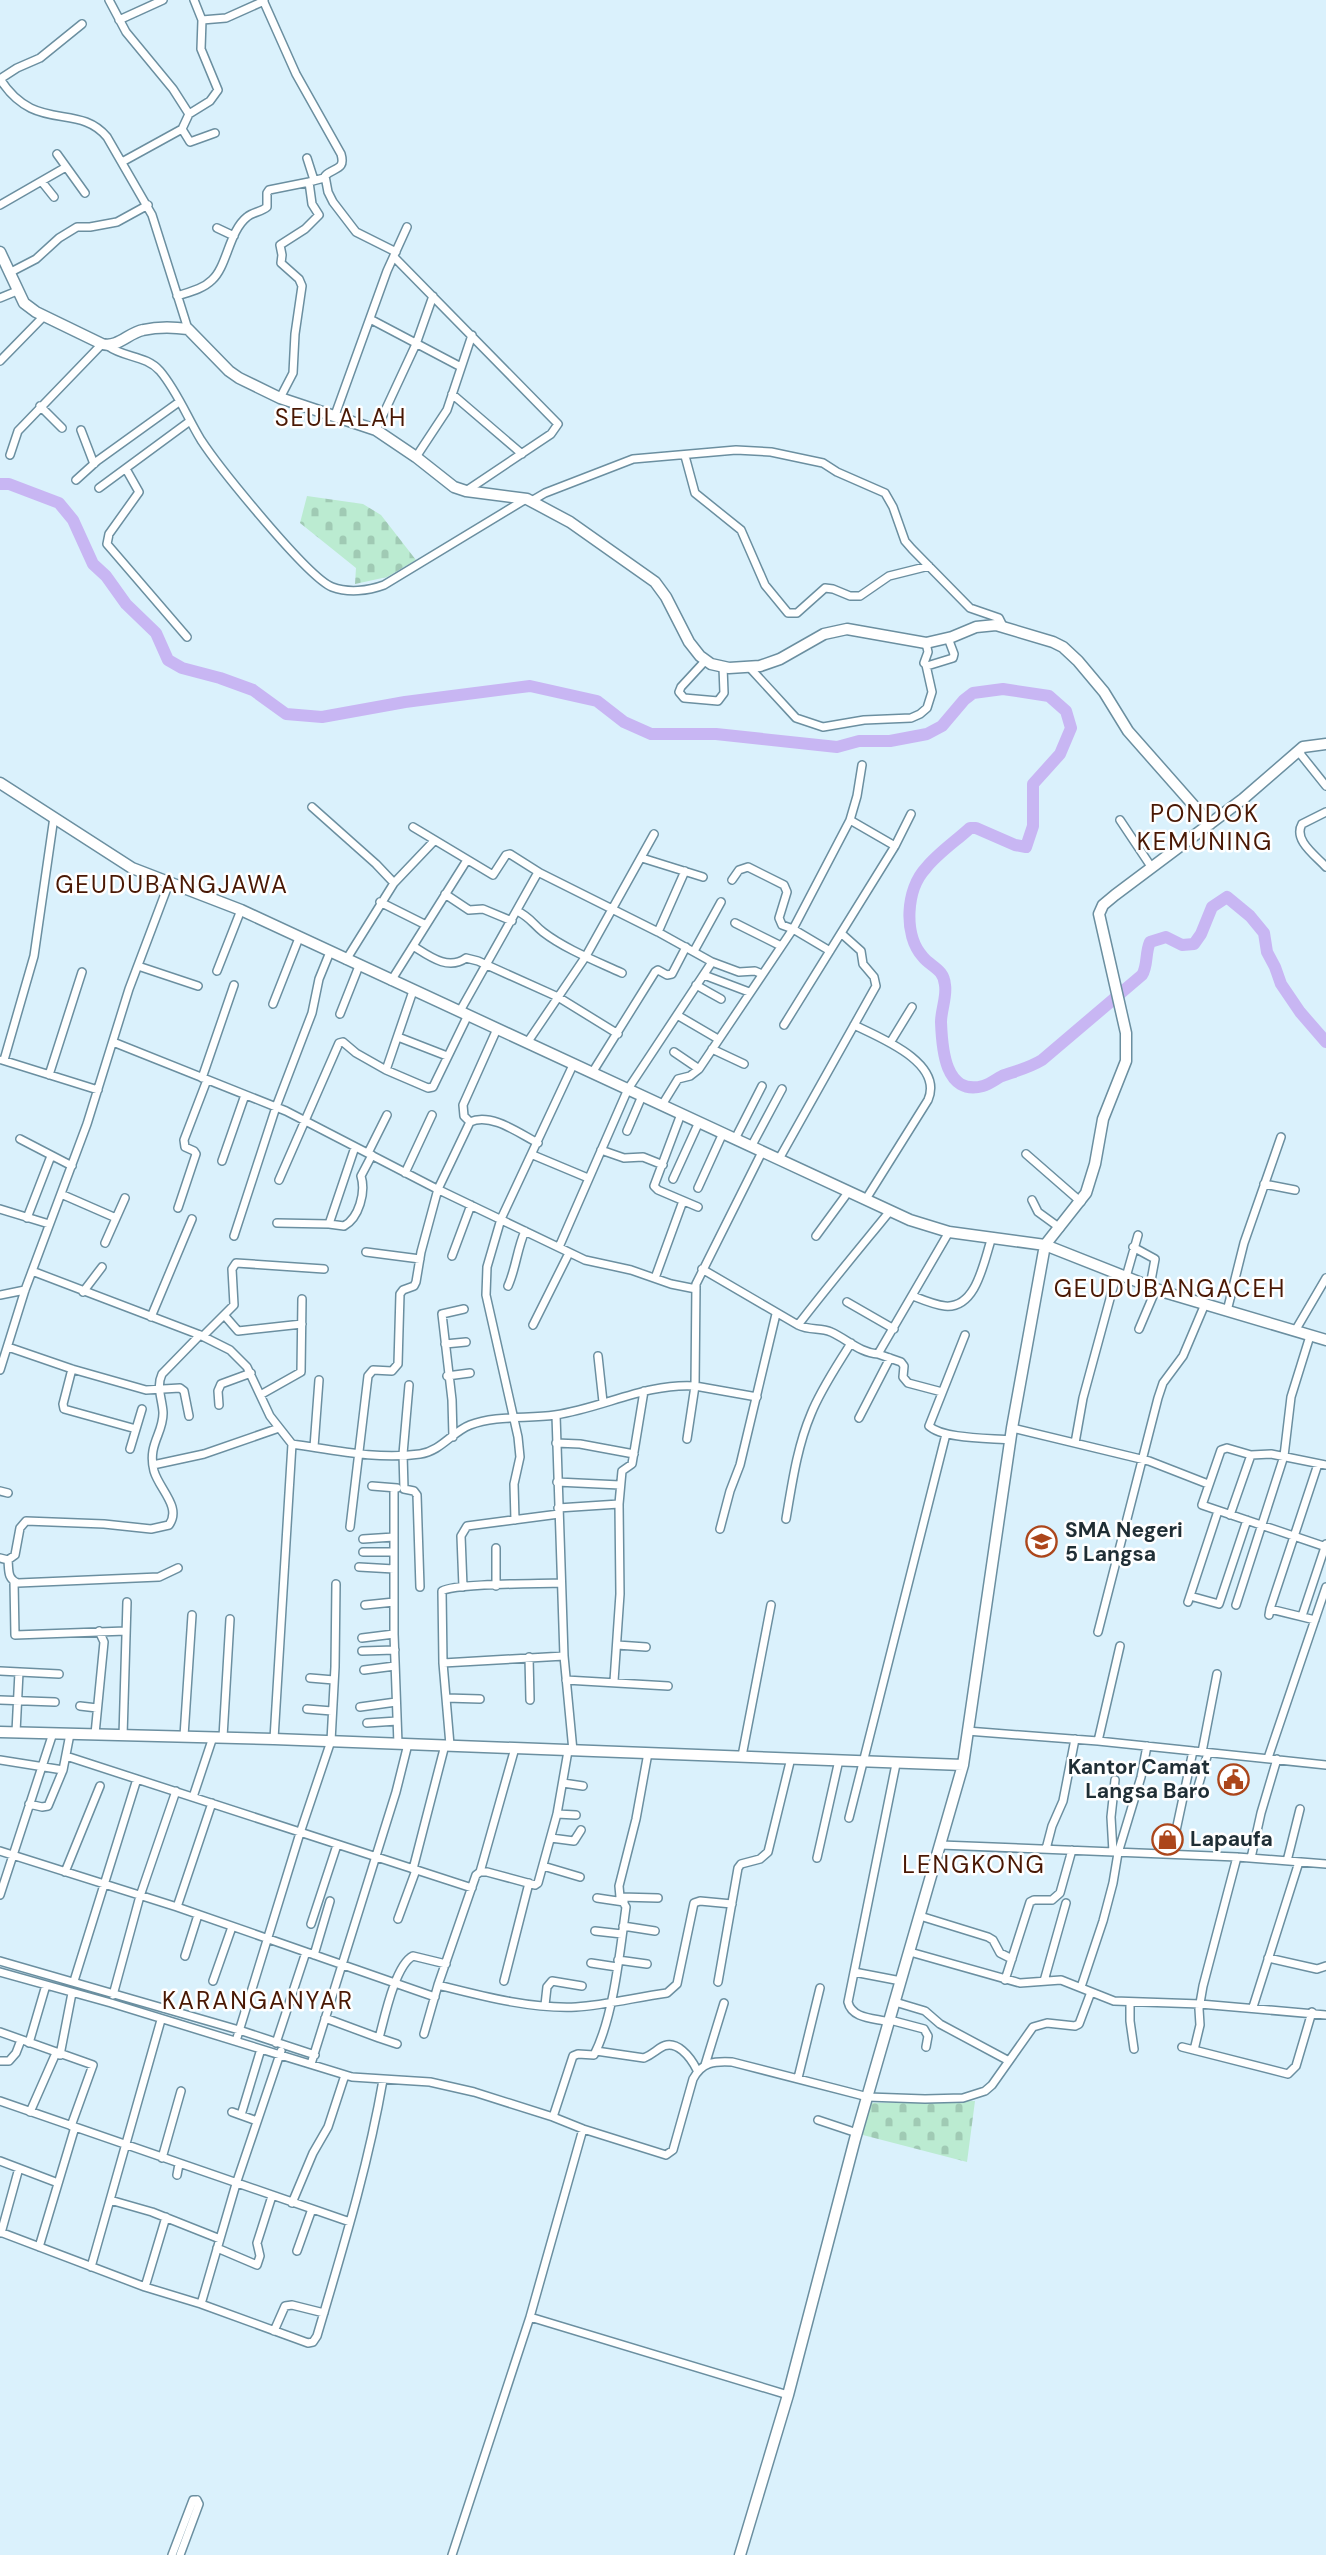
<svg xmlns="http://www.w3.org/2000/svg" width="1326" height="2555" font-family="'DM Sans',sans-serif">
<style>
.cemetery{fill:url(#cemetery-stones)}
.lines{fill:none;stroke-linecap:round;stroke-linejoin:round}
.river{stroke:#c8b6f3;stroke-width:12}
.minor-casing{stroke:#6b8fa0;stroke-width:10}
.tertiary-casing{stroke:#6b8fa0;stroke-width:13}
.minor{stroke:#fff;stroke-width:7}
.tertiary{stroke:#fff;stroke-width:10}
.labels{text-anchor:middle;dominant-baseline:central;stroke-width:5;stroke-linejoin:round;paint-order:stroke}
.poi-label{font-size:21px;font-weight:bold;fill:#1f2e35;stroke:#fff;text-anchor:start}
.quarter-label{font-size:24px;letter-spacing:2px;fill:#491804;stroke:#fff}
</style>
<defs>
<pattern id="cemetery-stones" width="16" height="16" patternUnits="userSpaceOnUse" patternTransform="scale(1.75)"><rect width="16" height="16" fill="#bbebd1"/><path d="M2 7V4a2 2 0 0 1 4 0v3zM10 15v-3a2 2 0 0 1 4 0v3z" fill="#a0cab4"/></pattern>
</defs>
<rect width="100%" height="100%" fill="#daf1fc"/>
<path class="cemetery" d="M307,496l56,8 18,11 35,45 -29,17 -32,7 1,-16 -56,-45z
M975,2101l-8,61 -108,-28 8,-31z"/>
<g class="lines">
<path class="river" d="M0,484h9l50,19 14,17 20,44 13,12 20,28 30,29 12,27 14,8 38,10 33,12 33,24 36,3 83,-15 125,-16 67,15 27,21 27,12h65l121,13 22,-6h31l37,-7 15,-8 22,-26 9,-7 30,-4 46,7 17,15 5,17 -11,26 -27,30v42l-7,21 -11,-2 -39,-17h-6c-14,13 -32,25 -44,40 -20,21 -23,67 -3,89 8,10 21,12 22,28 2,12 -4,25 -4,37 1,27 4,74 42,64 7,-2 13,-7 19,-10 14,-5 27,-8 40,-16l100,-85c6,-9 3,-22 8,-33l16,-5 16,8 12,-1 7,-10 11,-27 15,-10 23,19 14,17 3,19 8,15 6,17 19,28 26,30"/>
<defs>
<path id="minor" d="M109,0l17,32 47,57 16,25 -7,15 -60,33
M263,0l33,74 45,80c5,17 -8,13 -16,22l3,16 5,10 23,30 40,20
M119,20l44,-20
M202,20l24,-2 38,-17
M82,24l-42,34 -23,10 -17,11c35,55 78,23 107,58l45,78 36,114
M189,114l21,-13 8,-11 -17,-41 1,-29 -8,-20
M182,129l8,13 25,-9
M57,154l28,39
M307,158l7,22
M42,182l12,15
M0,205l66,-38
M217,228l17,8
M394,257l164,167 -7,10 -85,57
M9,273l27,-14 23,-21 18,-11h13l27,-5 31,-17
M177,296c12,-4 26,-7 35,-16 15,-13 17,-49 35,-63 6,-5 14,-5 20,-10v-14l2,-3 40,-8
M0,298l17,-7
M370,319l91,48
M108,346c16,12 38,9 52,25 17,20 27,46 41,69 17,26 106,137 131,147 16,6 36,4 52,-2l142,-86
M0,361l44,-45
M452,394l70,60
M280,398l13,-25 2,-39 7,-48 -3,-7 -18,-16 1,-8 -2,-10 25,-16 14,-14 -7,-11 -3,-22 15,-4
M40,406l22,22
M335,415l52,-144 20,-44
M81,430l13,34
M376,430l40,-86 17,-48
M10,455l8,-24 84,-87
M685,456l10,37 46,37 24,55 23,28h9l28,-25 8,1 17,7h10l29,-20 40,-10
M416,457l31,-47 25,-75
M126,469l13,23 -30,42 -2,10 80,93
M76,480l21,-19 82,-59
M99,488l91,-67
M533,500l12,-7 88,-34 103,-9 35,2 52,11 14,9 48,21 8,14 12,34 7,8 58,59 29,10 4,8
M926,643l2,9 -4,11 3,3 26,-8 1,-4 -6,-16
M705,661l-24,26 -2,5 5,6 34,3 6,-8 -1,-26
M750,668l46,50 27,9 41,-7 47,-2 9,-4 7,-6 5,-16 -6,-27
M1298,751l28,35
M312,807l64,57 18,19
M1326,812l-24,12c-9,16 13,31 24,43
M850,820l45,26
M1120,820l32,48
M413,827l80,48 13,-20 4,-1 30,19
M642,858l61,19
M732,880l7,-10 9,-3 36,18 3,7 -8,26 3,7 11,4 37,22
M445,894l24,16 14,-1 29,12
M380,902l46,23
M517,911c13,6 16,13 26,21 22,17 53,29 79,41
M735,923l46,23
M658,932l27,-61
M413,946c16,10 35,25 53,12l12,3 80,36 60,37
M694,951l27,-49
M346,960l48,-77 40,-42
M712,962l27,10 16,-1 7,3
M138,966l60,20
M217,971l24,-61
M704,975l45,17
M391,981l76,-121
M696,985l25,14
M273,1004l26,-66
M460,1011l77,-137 3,-1 118,59 54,30 -84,127 -69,158
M340,1014l19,-48
M677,1015l41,24
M784,1025l111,-179 16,-32
M854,1025c27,13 90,38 74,75l-62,99
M398,1037l49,19
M113,1042l173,69 149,77 150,72 46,10 40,14 25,5
M527,1043l59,-87 68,-122
M890,1043l22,-36
M712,1049l32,15
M674,1052l25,17
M2,1060l96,30
M4,1060l30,-104 20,-139
M386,1070l42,18 5,-1 35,-72
M592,1073l63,-101 3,-2 9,5 5,-1 14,-27
M49,1075l33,-103
M202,1078l32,-93
M662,1105l16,-26 12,-3 9,-7 94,-140 57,-109 7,-24 5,-31
M681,1114l-27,72 4,4 40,17
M470,1122l-6,-6 -1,-11 34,-76
M627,1131l15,-35
M20,1139l52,27
M735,1139l27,-53
M751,1147l31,-58
M601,1150l23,8 19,-1 20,8
M368,1153l19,-38
M1026,1154l55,48
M533,1155l55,23
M779,1159l97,-173 -2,-9 -11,-13 -2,-13 -19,-17
M222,1161l23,-66
M405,1173l27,-58
M673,1179l26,-57
M279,1180l60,-137 4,-1 13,11 30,17 27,-79
M1264,1184l31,6
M698,1188l25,-55
M61,1194l55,24
M1032,1200l6,12 22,16
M178,1208l18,-54 -2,-3 -9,-4 -1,-7 23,-60
M0,1209l49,15
M27,1218l24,-62
M277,1223l52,1 26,-77
M329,1224l15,2c15,-8 22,-34 17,-50l11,-21
M234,1236l42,-129 36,-94 7,-34 11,-27
M816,1236l33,-45
M105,1243l20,-45
M1133,1247l22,12 -5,27
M366,1252l54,7
M452,1256l19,-51
M702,1269l96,56c12,6 23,2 33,7 16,7 29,21 47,22l71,-122
M32,1271l168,64 30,15 17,17 23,49 22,28 -18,295
M1126,1277l12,-42
M655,1278l28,-77
M508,1286c8,-18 9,-37 17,-55
M83,1292l19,-25
M0,1295l25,-5
M913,1296c10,4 22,9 32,10 32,3 39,-46 47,-69
M847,1302l47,27
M1227,1311l17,-68 37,-106
M225,1316l13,15 64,-7
M151,1317l41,-98
M533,1325l36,-72
M798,1325c30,-39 61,-76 92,-114
M1139,1329l17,-40
M1295,1331l31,-53
M965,1335l-36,91c14,13 62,12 82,14
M203,1336l31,-31 -2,-36 4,-6 88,6
M445,1344l21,-2
M8,1347l64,22 74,21 34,-2 4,3 5,25
M878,1354l23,8 3,4 -1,11 5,6 34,9
M598,1356l5,46
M72,1369l-9,35 1,5 72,20
M0,1370l25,-80 62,-166 42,-135 40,-106
M447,1376l23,-3
M409,1385l-6,69 1,35 10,2 3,4 3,92
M262,1394l39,-22 1,-73
M219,1405l-1,-14 3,-7 30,-11
M556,1415l8,241 9,95
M859,1418l31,-60
M1012,1428l137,33 59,23
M453,1437l-1,-37 -10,-86 22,-5
M687,1439l8,-53 62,11
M556,1443l24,1 54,10
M1075,1443l8,-45 34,-125
M292,1444c42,6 85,16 128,10 21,-3 32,-22 50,-29 26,-10 58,-6 85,-10 48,-7 91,-32 140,-29l1,-102 66,-132
M314,1447l5,-67
M130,1449l12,-40
M1251,1455l-24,-7 -6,2 -19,55 124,42
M153,1465l51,-11 75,-26
M557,1482l63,3
M372,1486l25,2
M394,1488v146l4,110
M0,1491l8,2
M558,1508l61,-4 3,-33 10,-7 12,-73
M1230,1515l21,-60 20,-1 55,11
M786,1519c6,-35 11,-72 25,-105 10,-25 26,-48 40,-71
M515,1520l-1,-36 6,-27 -2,-20 -32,-142 1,-28 14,-48 72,-154
M350,1527l18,-151 5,-6 19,1 6,-7 2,-70 3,-4 11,-4 2,-4 5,-30 17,-63 32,-67c21,-10 50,12 68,21
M720,1529l10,-38 10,-26 36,-151
M363,1539l31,-2
M363,1552h31
M0,1558l8,2 7,-5 5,-27 6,-7 78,3 47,5 18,-4c13,-18 -10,-36 -15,-54 -7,-27 10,-38 9,-59 -1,-14 -7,-25 -1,-38l38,-39
M8,1560c1,10 -1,19 10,23l141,-6 19,-9
M359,1567l35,2
M14,1581l1,54 111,-4
M496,1586v-38
M463,1587l-2,-51 6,-10 92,-12
M1190,1596l29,8 28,-84
M1188,1602l30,-91
M365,1605l29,-3
M1236,1605l48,-149 7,-59 19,-61
M1270,1609l48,-145
M1269,1615l1,-6 45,11
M1302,1616l24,-72
M1098,1632l60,-234 5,-15 20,-27 22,-52
M362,1638l32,-4
M617,1645l29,2
M362,1651l33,-1
M529,1657l1,43
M443,1663l121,-7
M364,1670l31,-4
M0,1671l59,3
M310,1678l24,2
M566,1680l102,6
M614,1681l6,-87 -1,-90
M446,1698l34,1
M0,1700l55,2
M80,1706l17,2
M360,1707l36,-5
M307,1709l25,2
M367,1723l30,-2
M967,1731l131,10 228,24
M16,1732l3,-60
M95,1734l9,-92 -5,-11
M123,1736l4,-134
M184,1736l8,-121
M223,1737l7,-118
M1098,1741l22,-95
M450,1745l-7,-82 -1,-72c14,-8 97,-7 119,-8
M1202,1752l15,-78
M66,1756l406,132
M742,1756l29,-151
M1268,1758l58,-171
M0,1760l63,10 -15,36 -6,1 -13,-3
M63,1770l7,-36
M563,1783l20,3
M1197,1790l11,-37
M193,1797l20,-60
M557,1814l19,1
M849,1818l97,-384
M551,1838l23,3 7,-11
M941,1845l296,12 89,7
M1046,1849l6,-23 11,-25 12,-62
M0,1851l177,56 258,90
M1113,1852l-2,-35 4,-37
M1171,1854l22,-103
M817,1858l22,-98
M1251,1858l10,-45 16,-54
M1287,1861l13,-52
M543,1866l37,11
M413,1869l32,-124
M65,1872l35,-86
M480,1872l35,-124
M0,1895l53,-162
M620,1897l38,1
M597,1898l27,4
M177,1907l35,-104
M920,1916l68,21 5,3 7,13 12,6
M398,1919l18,-49
M311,1924l26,-79
M623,1926l32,5
M595,1931l27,3
M910,1952l110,31 41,-3 53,21 86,3 126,11
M314,1955l16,-54
M185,1956l13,-41
M1268,1958l49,11 9,-3
M618,1960l29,4
M0,1961l239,69 76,25
M591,1963l26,4
M0,1972l111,31 241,74 78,5 44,10 79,25 30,12 83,26 7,-5 20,-71c9,-17 21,-18 39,-17l136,35 57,2 38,-1 22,-7 7,-6 41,-58 14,-4 28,3 4,-2 12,-32
M854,1972l47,9
M1005,1980l25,-78 4,-2h18l8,-7 12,-43
M74,1981l63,-202
M213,1981l19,-54
M504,1981l25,-98
M1044,1981l22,-78
M718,1982l20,-114 3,-4 19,-5 8,-7 23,-94
M438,1985c44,11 92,24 138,22 31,-2 61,-10 91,-14l10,-9 17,-81 6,-2 32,3
M1081,1987l22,-66 10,-38 5,-30 23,-76 6,-31
M113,1995l27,-99 36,-105
M895,2002l30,9 15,13 69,37
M1130,2002v19l4,28
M545,2005l2,-18 5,-6 30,5
M1253,2007l46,-145
M325,2018l54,20
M890,2020l34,9 4,7 -2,11
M889,2022c-15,-4 -37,-3 -41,-20l48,-238
M0,2032l93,33 -22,61
M424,2034l14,-49 38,-110 4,-3h7l48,13 3,-2 19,-69 11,-63
M236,2041l64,-208 31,-92 4,-74 1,-83
M29,2043l17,-58
M276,2043l30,-91
M397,2044l-18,-6c5,-18 16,-73 34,-82l33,8
M1182,2047l106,27 8,-8 16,-54
M1194,2050l6,-25 -1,-16 4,-23 34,-129
M596,2051l48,7c7,-3 10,-6 16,-10 16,-11 31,10 37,22
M60,2055l12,-62
M0,2061h9l7,-8 5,-13
M311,2064l85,-272 12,-48
M705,2065l19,-62
M798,2078l22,-90
M0,2101l350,121
M30,2112l26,-59
M232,2112l25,9
M241,2115l20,-66
M553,2117l20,-61 5,-2 16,1c20,-39 26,-105 32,-148l-6,-10 -1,-11 17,-67 12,-66
M818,2120l39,13
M162,2158l19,-67
M0,2161l58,22
M177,2175l2,-11
M110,2200l42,12 68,27
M292,2203l21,-50 15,-26 17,-52
M0,2232l145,55 56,17 107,39 5,-1 4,-6c25,-85 51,-169 66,-256
M1,2233l18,-65
M39,2247l36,-120
M217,2248l40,17 3,-9 -3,-13 15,-47
M297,2251l15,-42
M91,2267l70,-247
M145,2287l21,-70
M201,2304l35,-120 45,-133
M530,2317l53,-188
M274,2331l11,-25 7,-1 32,8
M172,2555l21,-55h4
M180,2555l19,-51 -2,-4
M452,2555l78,-238 258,78"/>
<path id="tertiary" d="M0,252l24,51 12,9 66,32c16,4 26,-11 41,-14 13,-3 31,-3 45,-1l41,42 10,7 41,20 96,32 40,27 38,30 12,4 61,8 43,23 85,60 11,15 23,45 11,14 11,8 18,4 31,-2 20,-7 44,-25 23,-5 79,14 26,-6 24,-10 20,-2 57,17 10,5 15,14 26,31 24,39 82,93
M0,783l132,85 109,42 669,310 39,12 96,13 119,47 162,48
M0,1732l274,7 689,26
M740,2555l48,-160 67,-256 108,-374 49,-337 33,-183 41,-52 9,-29 8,-45 23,-58v-28l-27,-119 4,-9 12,-10 128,-96 60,-52 23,-3"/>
</defs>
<use href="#minor" class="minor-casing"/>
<use href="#tertiary" class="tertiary-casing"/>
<use href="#minor" class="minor"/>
<use href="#tertiary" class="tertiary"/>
</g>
<defs>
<symbol id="school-ring" viewBox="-11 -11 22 22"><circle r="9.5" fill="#fff" stroke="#ac461b" stroke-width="1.5"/><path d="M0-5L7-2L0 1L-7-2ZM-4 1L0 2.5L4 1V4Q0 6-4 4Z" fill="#ac461b"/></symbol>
<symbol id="civic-ring" viewBox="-11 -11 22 22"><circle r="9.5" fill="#fff" stroke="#ac461b" stroke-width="1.5"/><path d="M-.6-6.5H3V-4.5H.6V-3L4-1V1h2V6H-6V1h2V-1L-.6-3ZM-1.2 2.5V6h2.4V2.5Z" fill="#ac461b"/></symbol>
<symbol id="shop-ring" viewBox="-11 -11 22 22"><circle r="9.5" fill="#fff" stroke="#ac461b" stroke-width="1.5"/><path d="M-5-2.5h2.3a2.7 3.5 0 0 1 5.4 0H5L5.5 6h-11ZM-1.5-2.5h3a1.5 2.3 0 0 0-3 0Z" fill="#ac461b"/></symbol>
</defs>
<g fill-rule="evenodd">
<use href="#school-ring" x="1024" y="1524" width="35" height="35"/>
<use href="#civic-ring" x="1216" y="1762" width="35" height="35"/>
<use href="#shop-ring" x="1150" y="1822" width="35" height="35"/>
</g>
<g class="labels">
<g class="poi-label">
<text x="1065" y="1530">SMA Negeri<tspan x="1065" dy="24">5 Langsa</tspan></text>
<text x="1210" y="1767" text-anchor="end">Kantor Camat<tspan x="1210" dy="24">Langsa Baro</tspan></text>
<text x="1190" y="1839">Lapaufa</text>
</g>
<g class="quarter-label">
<text x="341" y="417">SEULALAH</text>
<text x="1205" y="813">PONDOK<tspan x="1205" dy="28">KEMUNING</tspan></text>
<text x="172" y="884">GEUDUBANGJAWA</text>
<text x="1170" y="1288">GEUDUBANGACEH</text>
<text x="974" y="1864">LENGKONG</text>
<text x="258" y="2000">KARANGANYAR</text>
</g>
</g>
</svg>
